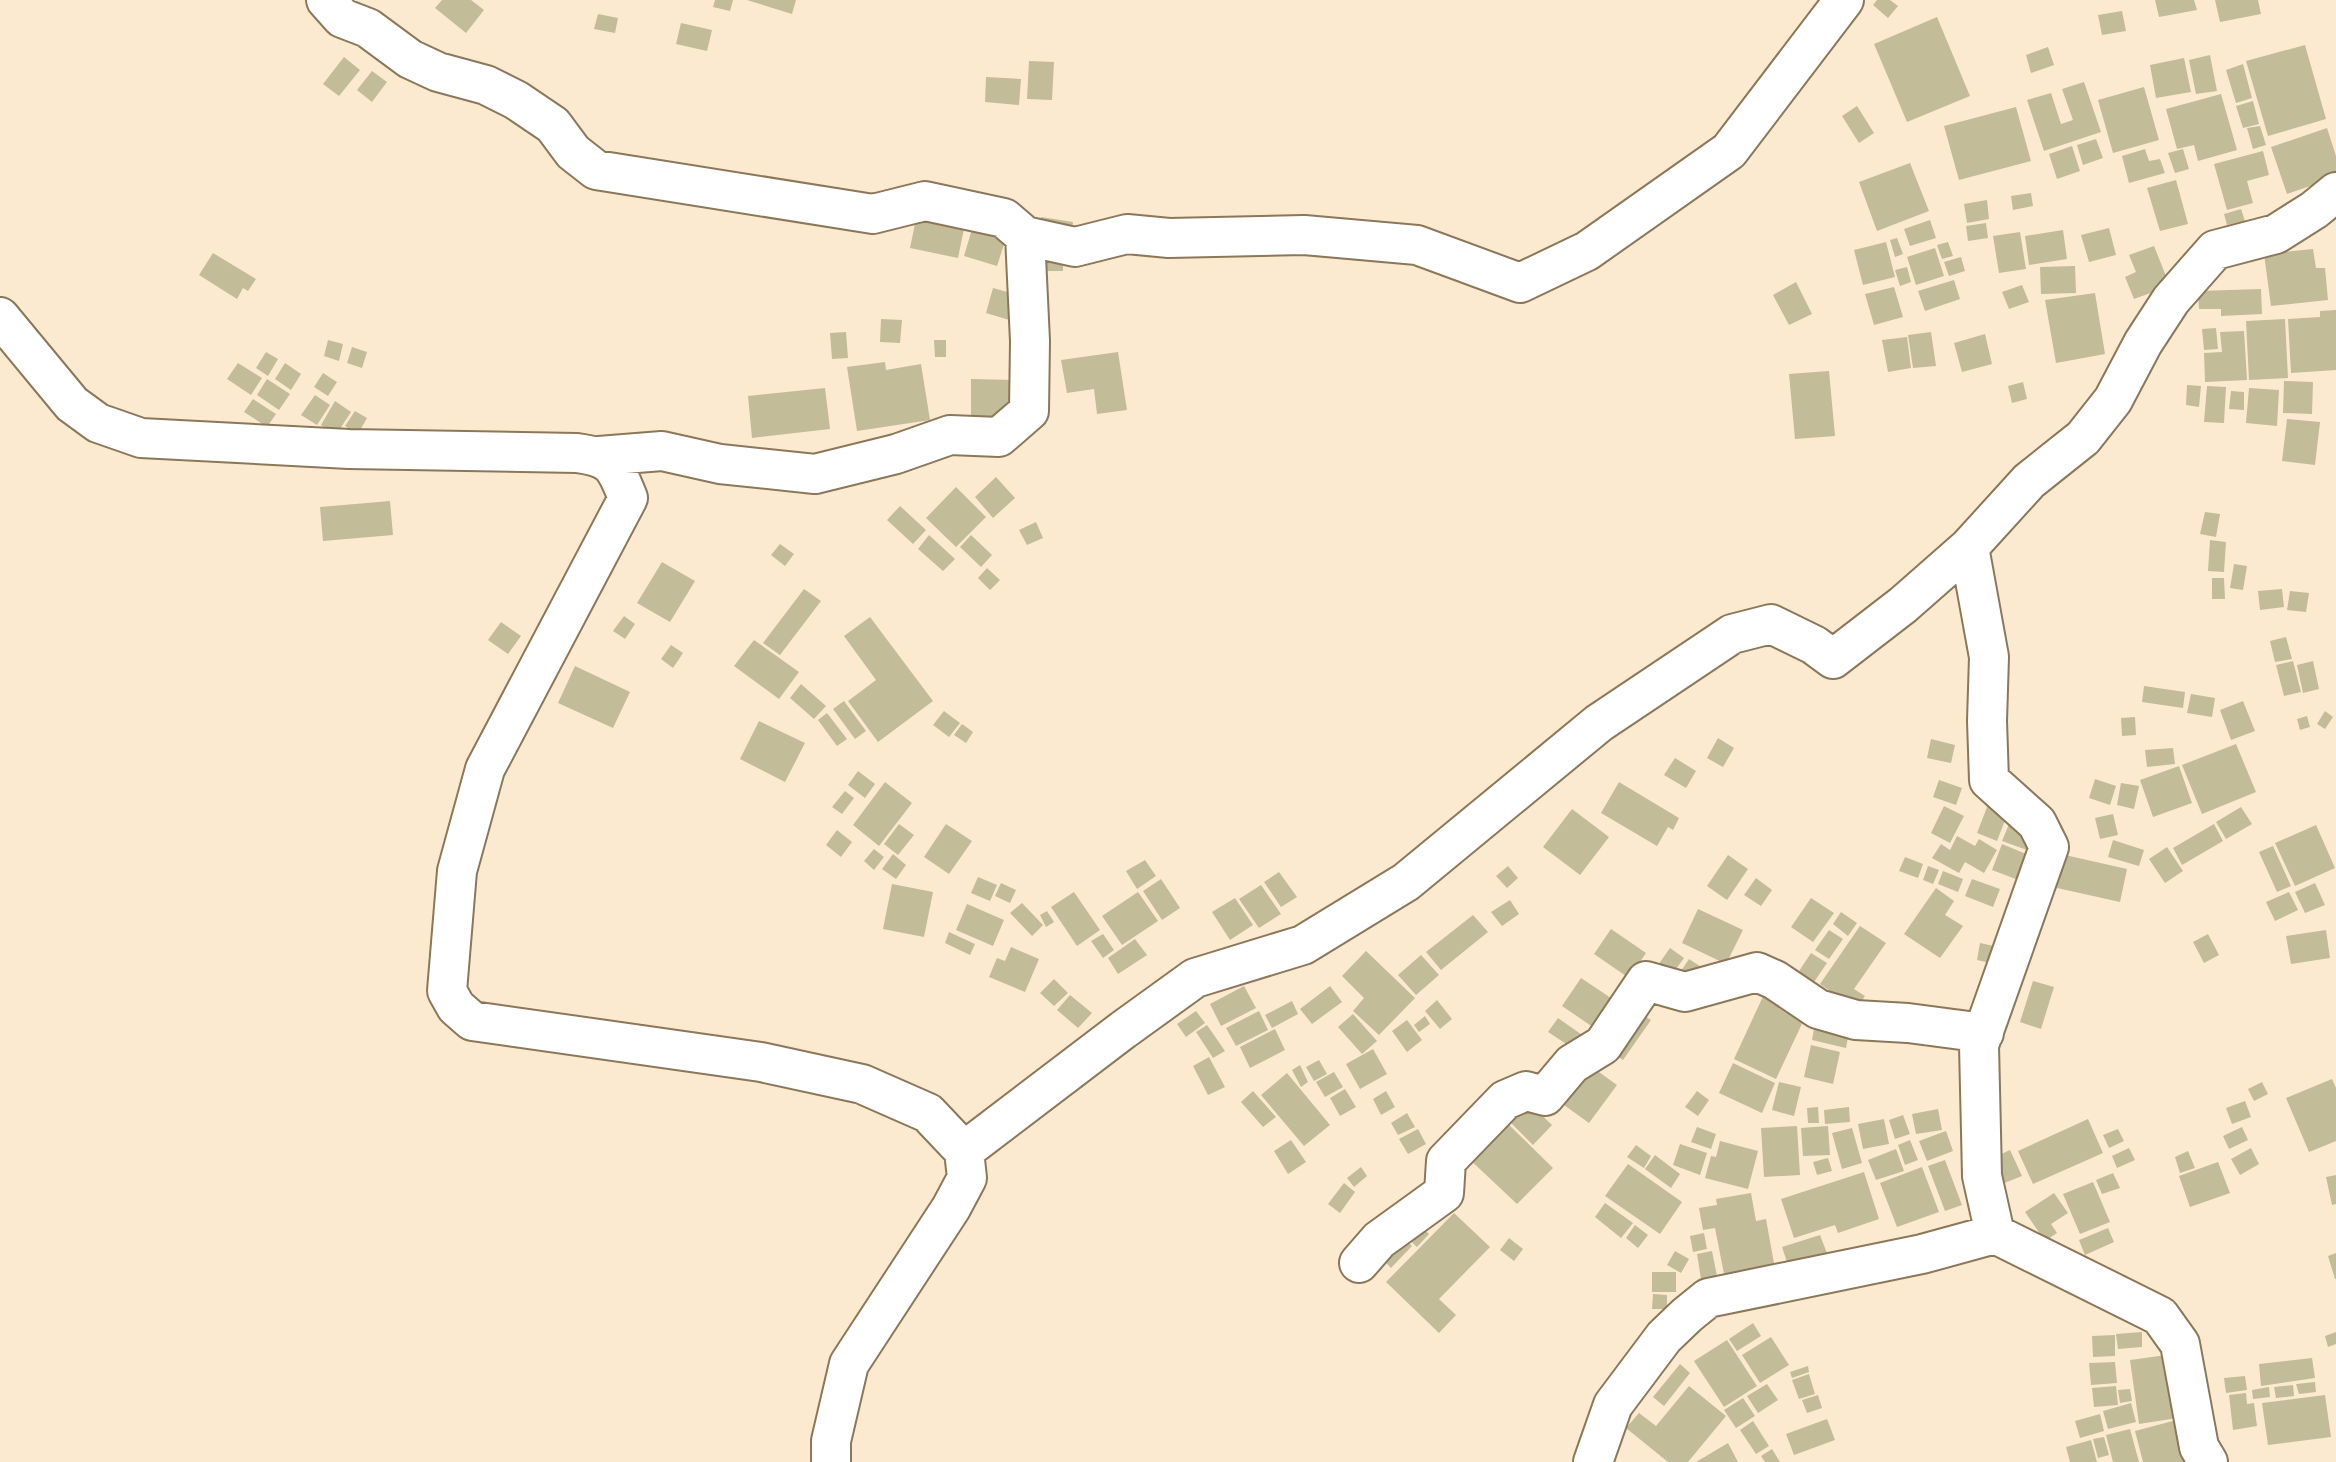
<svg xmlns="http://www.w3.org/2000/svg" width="2336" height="1462" font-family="'Golos Text',sans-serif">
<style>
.building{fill:#c2bc98}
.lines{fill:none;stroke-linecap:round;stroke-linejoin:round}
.minor-casing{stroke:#8b7759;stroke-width:42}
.minor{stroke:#fff;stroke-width:38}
</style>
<rect width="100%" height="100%" fill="#fcead0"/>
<path class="building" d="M442,0h29l13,10 -18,23 -31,-25z
M715,0h18l-3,11 -17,-4z
M747,0h49l-4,14z
M1877,0h13l8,6 -10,12 -15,-13z
M2155,0h39l3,10 -38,7z
M2215,0h43l3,14 -41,8z
M2122,11l4,20 -24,4 -4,-20z
M598,14l20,4 -3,15 -21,-4z
M1937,17l33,79 -63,26 -33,-78z
M681,23l31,7 -5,21 -31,-7z
M2305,45l21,74 -58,17 -22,-75z
M2048,47l6,18 -23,8 -5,-18z
M2210,55l7,36 -21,3 -7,-34z
M344,57l16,13 -21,26 -16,-12z
M2184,58l7,34 -35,6 -6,-33z
M1029,61l25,1 -2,38 -25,-1z
M2243,64l9,34 -16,5 -10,-33z
M372,71l15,11 -15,20 -15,-12z
M986,77l35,2 -2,26 -34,-3z
M2084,82l17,50 -57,19 -17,-51 24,-7 10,31 12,-4 -11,-31z
M2144,87l15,53 -46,13 -15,-53z
M2221,94l16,56 -39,11 -4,-16 -17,4 -11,-40z
M2253,101l6,23 -16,4 -7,-22z
M1857,106l17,27 -15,10 -17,-27z
M2016,107l15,54 -72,19 -15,-54z
M2260,126l6,19 -13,4 -6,-21z
M2327,128l9,28v21l-49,17 -16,-47z
M2096,139l7,19 -20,7 -6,-20z
M2072,146l8,25 -23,8 -8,-25z
M2145,149l4,12 11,-2 5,14 -36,10 -7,-27z
M2183,149l6,20 -14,4 -7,-20z
M2263,151l6,24 -22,6 6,22 -26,7 -13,-46z
M1910,163l19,48 -52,20 -18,-49z
M2176,180l12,44 -28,7 -13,-43z
M2031,193l2,13 -20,4 -2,-14z
M1987,200l2,19 -22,4 -3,-19z
M918,209l48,10 -8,39 -48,-10z
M2241,209l4,12 -18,4 -3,-11z
M1041,217l32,5 -2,18 -32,-4z
M975,219l34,10 -12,37 -33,-10z
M1930,220l6,18 -26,8 -6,-17z
M1986,223l2,15 -20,3 -2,-15z
M2109,228l7,27 -27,7 -8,-27z
M2063,230l4,29 -38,6 -4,-29z
M2020,232l6,37 -27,4 -6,-37z
M1897,238l6,16 -8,3 -5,-17z
M1886,242l9,35 -32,8 -9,-35z
M1948,242l5,14 -11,3 -5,-14z
M2154,246l16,40 -36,13 -9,-22 11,-5 -7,-17z
M1935,248l9,28 -28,9 -9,-28z
M2313,249l3,19h9l3,32 -57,6 -7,-52z
M213,253l43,26 -8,12 -5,-3 -6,11 -38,-24z
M1961,257l4,14 -16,5 -5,-14z
M1044,260h19v11h-19z
M2075,266l1,27 -35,1 -1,-27z
M1907,267l4,15 -11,4 -5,-16z
M1954,280l6,19 -35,12 -7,-20z
M1796,282l16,32 -23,11 -16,-30z
M2022,285l7,17 -20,7 -7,-17z
M1894,287l9,30 -29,8 -9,-31z
M993,288l29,8 -6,26 -30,-9z
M2261,289l1,25 -41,2v-7h-22l-1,-18z
M2095,293l10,61 -49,9 -11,-63z
M2336,310v60l-45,3 -3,-54 32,-2v-6z
M881,319l21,1 -2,23 -20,-1z
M2285,319l3,59 -39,2 -3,-59z
M2216,328l2,21 -14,1 -2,-21z
M2244,331l3,49 -42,2 -1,-29 18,-1 -2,-20z
M846,332l2,26 -16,1 -2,-26z
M1931,332l5,34 -23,2 -5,-33z
M1985,334l7,30 -30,8 -8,-29z
M1907,337l4,31 -23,4 -6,-32z
M328,340l15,4 -4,17 -15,-5z
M934,340h12v17h-11z
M352,347l15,5 -5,16 -15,-5z
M266,352l12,7 -10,17 -12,-8z
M1118,352l9,58 -30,4 -3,-25 -27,4 -6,-33z
M885,362l1,8 35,-6 9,56 -73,11 -10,-64z
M238,363l24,15 -11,17 -24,-16z
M285,363l16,11 -10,16 -16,-11z
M1829,371l6,65 -40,3 -6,-65z
M323,373l14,9 -9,14 -14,-9z
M267,379l23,15 -11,16 -22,-15z
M971,379l43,1v39h-43z
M2284,381l29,1 -1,32 -29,-1z
M2023,382l4,17 -15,4 -4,-17z
M2187,385l14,1 -2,21 -13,-2z
M2207,386l19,1 -2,36 -20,-1z
M825,388l5,41 -78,9 -4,-42z
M2249,388l30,2 -2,36 -31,-3z
M2231,391l13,1v18l-15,-1z
M315,395l15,10 -13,20 -16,-10z
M253,399l23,15 -9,13 -23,-15z
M335,401l16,11 -15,23 -15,-10z
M355,411l12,7 -9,16 -13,-8z
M2287,419l33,3 -5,43 -33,-4z
M996,477l19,21 -22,20 -18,-21z
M956,487l30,30 -30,30 -30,-29z
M390,501l3,34 -70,6 -3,-34z
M900,506l26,24 -13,14 -26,-24z
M2205,512l15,2 -4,23 -16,-3z
M1036,522l7,16 -16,7 -8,-15z
M929,535l26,24 -12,12 -25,-22z
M971,535l21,20 -11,12 -21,-20z
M2210,540l16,2 -2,30 -16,-1z
M780,544l14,10 -9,12 -14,-11z
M662,562l33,19 -25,41 -33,-19z
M2234,564l13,2 -4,24 -13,-2z
M987,568l13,12 -10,10 -12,-12z
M2212,578h12l1,21h-13z
M804,589l17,12 -41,54 -17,-12z
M2282,589l2,18 -24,3 -2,-19z
M2290,591l19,2 -3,19 -19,-2z
M624,616l11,8 -10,15 -12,-8z
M870,617l63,84 -55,41 -30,-41 28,-21 -32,-44z
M501,622l20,14 -13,18 -20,-14z
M2286,637l6,22 -17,3 -5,-21z
M754,640l45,32 -20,27 -45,-33z
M671,645l12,8 -10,15 -12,-9z
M2293,661l8,31 -17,4 -8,-31z
M2313,661l6,28 -16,4 -6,-28z
M575,666l55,26 -17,36 -55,-25z
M801,684l25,22 -12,13 -24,-21z
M2144,686l41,6 -2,16 -41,-6z
M2191,694l24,4 -3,19 -25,-4z
M844,701l22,30 -11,8 -22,-30z
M2243,701l12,30 -24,9 -11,-30z
M944,711l16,12 -11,14 -16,-12z
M2325,711l8,6 -8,12 -8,-5z
M827,713l20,26 -10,7 -19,-26z
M2307,716l3,11 -10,3 -3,-11z
M2135,717l1,18 -14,1 -1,-18z
M759,721l46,22 -20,39 -45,-23z
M962,724l11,8 -7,11 -12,-8z
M1718,738l16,10 -11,19 -16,-9z
M1931,739l24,6 -4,18 -24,-5z
M2236,744l20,48 -54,22 -20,-49z
M2173,748l2,16 -28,3 -2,-17z
M1675,758l21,13 -10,17 -22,-13z
M2179,766l13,37 -39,14 -13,-37z
M858,771l17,13 -10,14 -17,-13z
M2095,779l21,7 -6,19 -21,-7z
M1939,780l23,8 -6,17 -23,-8z
M885,782l27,21 -33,43 -26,-21z
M1619,782l60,36 -6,12 -5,-3 -11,19 -56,-33z
M2121,783l18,3 -5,23 -17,-4z
M845,791l9,7 -12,16 -10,-7z
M1989,802l20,8 -12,31 -20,-8z
M1944,806l20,10 -14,27 -19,-10z
M2241,807l11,17 -26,15 -10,-17z
M1572,809l37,28 -29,38 -37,-28z
M2113,814l5,21 -18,4 -5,-21z
M2012,817l24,10 -9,23 -25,-9z
M899,824l15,11 -16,20 -14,-11z
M946,824l26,17 -23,33 -25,-17z
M2214,824l9,17 -41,24 -9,-17z
M2316,825l19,43 -40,18 -20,-43z
M837,830l15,12 -11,15 -15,-12z
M1957,836l18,10 4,-7 18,11 -13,23 -19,-11 -6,11 -27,-15 9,-14 9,6z
M2113,840l31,10 -5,16 -31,-9z
M2002,844l29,12 -10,25 -29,-11z
M2273,846l18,40 -14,6 -18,-40z
M2167,847l16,24 -18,12 -16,-24z
M874,849l10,8 -10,13 -10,-9z
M893,854l13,11 -10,14 -14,-10z
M1728,855l20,14 -21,31 -20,-14z
M2065,855l62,14 -7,33 -63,-14z
M1905,857l18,7 -5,14 -19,-7z
M1145,860l11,16 -19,13 -11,-18z
M1508,866l10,12 -11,10 -11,-12z
M1928,866l11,4 -6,14 -10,-4z
M1943,871l20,8 -5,13 -20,-8z
M1279,872l18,25 -16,10 -17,-25z
M978,877l19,8 -7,16 -19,-8z
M1756,878l16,12 -11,16 -17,-11z
M1161,879l19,29 -18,12 -19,-29z
M1972,879l28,10 -7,18 -28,-11z
M1001,883l15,7 -6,13 -15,-7z
M2315,883l10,22 -20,8 -10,-21z
M892,884l41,8 -9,45 -41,-8z
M1261,885l20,29 -22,14 -20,-29z
M1936,888l18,13 -9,14 18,11 -23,32 -36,-24z
M1074,892l26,38 -23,16 -26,-39z
M1138,892l20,29 -36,24 -20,-29z
M2289,892l9,18 -23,11 -9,-19z
M1235,898l18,27 -23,15 -18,-28z
M1811,898l23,15 -21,29 -22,-15z
M1510,900l9,14 -17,12 -11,-14z
M1022,903l21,22 -11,11 -22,-23z
M967,904l37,16 -11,26 -37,-16z
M1698,909l45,21 -17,34 -44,-21z
M1047,911l7,11 -8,5 -6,-12z
M1841,912l16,11 -9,13 -15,-12z
M1473,915l15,17 -47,38 -15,-18z
M1860,926l26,17 -32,46 11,7 -13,19 -13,-18 -19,-13z
M1611,929l35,24 -17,25 -35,-24z
M1829,930l14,9 -14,20 -14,-9z
M2326,930l4,28 -39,6 -5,-28z
M949,932l26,12 -5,11 -25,-12z
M1103,934l11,16 -11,8 -12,-17z
M2208,934l11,21 -15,8 -11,-21z
M1135,939l12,16 -29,19 -10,-16z
M1980,943l23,5 -4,17 -22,-5z
M1011,947l28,12 -14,33 -36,-15 8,-19 8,3z
M1670,948l14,10 -13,18 -13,-11z
M1366,951l49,47 -36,37 -26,-24 11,-13 -22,-22z
M1811,953l16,10 -13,19 -15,-11z
M1421,955l18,20 -23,20 -18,-20z
M1689,959l17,11 -27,4z
M1581,978l45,30 -20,28 -44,-30z
M1054,979l14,14 -14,13 -14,-13z
M2033,981l21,6 -13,42 -21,-7z
M1244,986l12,22 -35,18 -11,-22z
M1330,986l12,16 -30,22 -12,-15z
M1766,990l42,21 -32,68 -42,-20z
M1070,995l22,18 -14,15 -21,-18z
M1437,1000l15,19 -12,10 -15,-18z
M1292,1001l6,13 -26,14 -7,-13z
M1633,1009l18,11 -28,40 -17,-11z
M1196,1011l9,12 -19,14 -9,-13z
M1259,1011l9,19 -32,16 -10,-18z
M1353,1014l24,27 -15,13 -24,-27z
M1425,1016l5,8 -11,8 -5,-7z
M1558,1018l27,19 -8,14 -29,-19z
M1816,1018l34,8 -4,22 -34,-8z
M1407,1020l15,20 -15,12 -15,-21z
M1207,1025l18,26 -12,7 -17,-26z
M1275,1029l10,21 -35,18 -10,-21z
M1811,1045l29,7 -7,32 -29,-7z
M1373,1049l14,25 -27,15 -14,-25z
M1209,1057l16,30 -17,8 -15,-29z
M1319,1060l8,14 -13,7 -8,-14z
M1585,1062l32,23 -28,38 -32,-23z
M1733,1063l42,20 -13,30 -43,-20z
M1300,1065l8,17 -7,5 -9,-17z
M1334,1072l9,15 -18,10 -9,-15z
M1287,1073l43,52 -26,21 -43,-51z
M2332,1079l4,9v53l-27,11 -23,-54z
M1779,1082l22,5 -7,29 -22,-6z
M2262,1082l6,12 -14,7 -6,-12z
M1345,1089l11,18 -16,9 -10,-18z
M1253,1091l23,26 -13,10 -22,-25z
M1386,1091l9,16 -14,8 -8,-16z
M1697,1091l12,9 -11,16 -13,-9z
M1524,1098l28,27 -19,20 -28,-28z
M2245,1101l6,16 -19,7 -6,-16z
M1818,1107l1,16h-11l-1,-15z
M1849,1107l1,15 -25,2 -1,-14z
M1938,1109l4,21 -26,4 -4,-20z
M1407,1113l8,14 -17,8 -7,-12z
M1903,1115l7,19 -15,5 -6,-19z
M1503,1119l50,49 -36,36 -51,-48z
M1884,1119l5,25 -26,5 -5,-25z
M2088,1119l15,34 -70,31 -15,-33z
M1797,1126l3,49 -36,2 -3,-49z
M1828,1126l2,29 -27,1 -2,-28z
M1697,1127l19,7 -5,15 -20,-7z
M2242,1127l6,13 -19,9 -6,-13z
M1852,1128l10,35 -20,6 -10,-36z
M1418,1129l8,15 -18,10 -9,-15z
M2118,1129l6,12 -15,7 -6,-13z
M1946,1131l7,20 -26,10 -8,-20z
M1291,1140l15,22 -18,12 -14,-23z
M1910,1140l8,20 -13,5 -7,-20z
M1720,1141l38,10 -10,38 -43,-11 6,-22 5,1z
M1680,1144l27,9 -7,22 -27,-10z
M1636,1145l15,11 -7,12 -17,-11z
M2129,1148l6,12 -18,8 -5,-12z
M2251,1148l8,16 -19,11 -9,-16z
M1896,1149l8,22 -28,9 -8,-20z
M2010,1150l12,26 -20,8 -11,-25z
M2188,1151l7,17 -15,5 -5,-16z
M1655,1155l25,19 -9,14 -26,-19z
M1828,1158l4,13 -15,4 -4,-13z
M1945,1160l17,45 -17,6 -17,-45z
M2218,1162l12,31 -40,14 -11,-31z
M1628,1164l54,38 -22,32 -55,-38z
M1361,1167l6,9 -13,11 -7,-9z
M1922,1167l17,45 -42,15 -17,-44z
M1864,1172l15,47 -41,14 -3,-8 -41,13 -13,-39z
M2113,1173l7,15 -18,6 -6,-14z
M2336,1175v29l-4,1 -6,-28z
M2093,1182l17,40 -30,12 -17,-40z
M1344,1183l11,9 -15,21 -12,-9z
M1751,1193l5,28 10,-2 9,50 -50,10 -10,-51 -12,2 -4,-22 18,-3 -1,-6z
M2054,1193l14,20 -17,11 6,9 -12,8 -20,-29z
M1605,1203l28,20 -12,15 -26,-21z
M1454,1213l36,34 -51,52 17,16 -17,18 -53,-51z
M1415,1220l14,14 -12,13 -15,-14z
M1635,1225l13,10 -10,13 -12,-10z
M2108,1228l6,14 -29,13 -6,-15z
M1704,1233l3,16 -14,3 -3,-16z
M1400,1234l12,12 -21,22 -12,-13z
M1820,1235l10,26 -39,13 -9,-27z
M1509,1238l14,11 -9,12 -14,-11z
M1675,1251l14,8 -8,14 -14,-8z
M1712,1251l5,25 -16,3 -4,-25z
M2336,1253v26h-1l-7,-23z
M1652,1272h24v20h-24z
M1653,1294l14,1v14h-15z
M1753,1323l8,13 -24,15 -8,-12z
M2142,1332v15l-24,2 -2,-15z
M2336,1332v12l-8,3 -3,-11z
M2115,1335v21l-22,1 -1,-21z
M1771,1337l18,28 -29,18 -18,-28z
M1727,1340l30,46 -33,21 -30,-46z
M2174,1354l10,63 -45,7 -9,-64z
M2312,1358l3,20 -54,8 -2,-22z
M2115,1362l2,21 -26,2 -2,-22z
M1680,1364l10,9 -26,33 -11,-9z
M1808,1366l1,6 -17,6 -2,-6z
M1809,1374l6,20 -16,5 -7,-19z
M2245,1376l2,14 -21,3 -2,-15z
M2315,1382l1,10 -17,2 -3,-10z
M1767,1384l11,16 -20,13 -11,-17z
M2293,1385l1,11 -18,2 -2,-11z
M1689,1386l37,30 -38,46h-20l-42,-34 13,-15 17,13z
M2116,1386l2,19 -24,2 -2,-19z
M2269,1387l1,10 -17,2 -1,-9z
M2130,1389l2,12 -12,2 -2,-13z
M2246,1393l1,11 7,-1 3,23 -24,4 -4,-35z
M1818,1395l4,13 -15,5 -5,-13z
M2325,1395l6,42 -63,8 -6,-42z
M1743,1398l12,18 -19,12 -12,-18z
M2131,1403l5,19 -28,7 -5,-18z
M2100,1414l4,17 -24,7 -5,-17z
M2184,1418l12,44h-53l-8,-31z
M1827,1419l8,21 -41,15 -8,-21z
M1753,1421l16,25 -13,8 -16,-24z
M2130,1429l9,33h-26l-7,-27z
M2104,1437l5,18 -11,3 -5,-19z
M2091,1440l6,22h-27l-4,-15z
M1728,1443l10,19h-42z
M1772,1449l8,13h-15l-4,-6z"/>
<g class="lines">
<defs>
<path id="minor" d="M326,0l16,18 26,10 42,31 28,13 48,13 30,15 37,25 20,27 23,18 277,44 52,-13 79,17 21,18 50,11 52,-13 42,4 135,-3 113,10 103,38 67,-32 142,-100 115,-151
M0,317l72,87 26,19 43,15 208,11 228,4c36,5 38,13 51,45l-143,271 -28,102 -10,120 9,16 16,14 289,41 101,22 66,29 36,38 3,27 -16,30 -102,156 -18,77v21
M599,456l63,-5 58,13 95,10 81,-20 54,-19 49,2 30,-26 1,-70 -5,-105
M1969,547l20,110 -2,64 2,59 48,43 12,24 -70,198 3,131 13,58
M964,1151l159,-121 72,-52 108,-33 103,-63 193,-159 133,-89 39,-10 43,21 19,14 70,-54 66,-58 60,-66 54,-43 30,-38 30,-57 28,-43 44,-50 61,-16 38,-24 22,-18
M1359,1263l20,-23 65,-47 2,-32 59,-61 21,-9 19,5 27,-32 31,-19 43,-64 39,11 72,-20 18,8 43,29 38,11 52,3 76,10
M1593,1462l20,-57 51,-68 23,-22 21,-17 214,-44 73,-20 165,82 20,28 19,103 9,15"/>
</defs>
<use href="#minor" class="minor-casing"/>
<use href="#minor" class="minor"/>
</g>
</svg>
